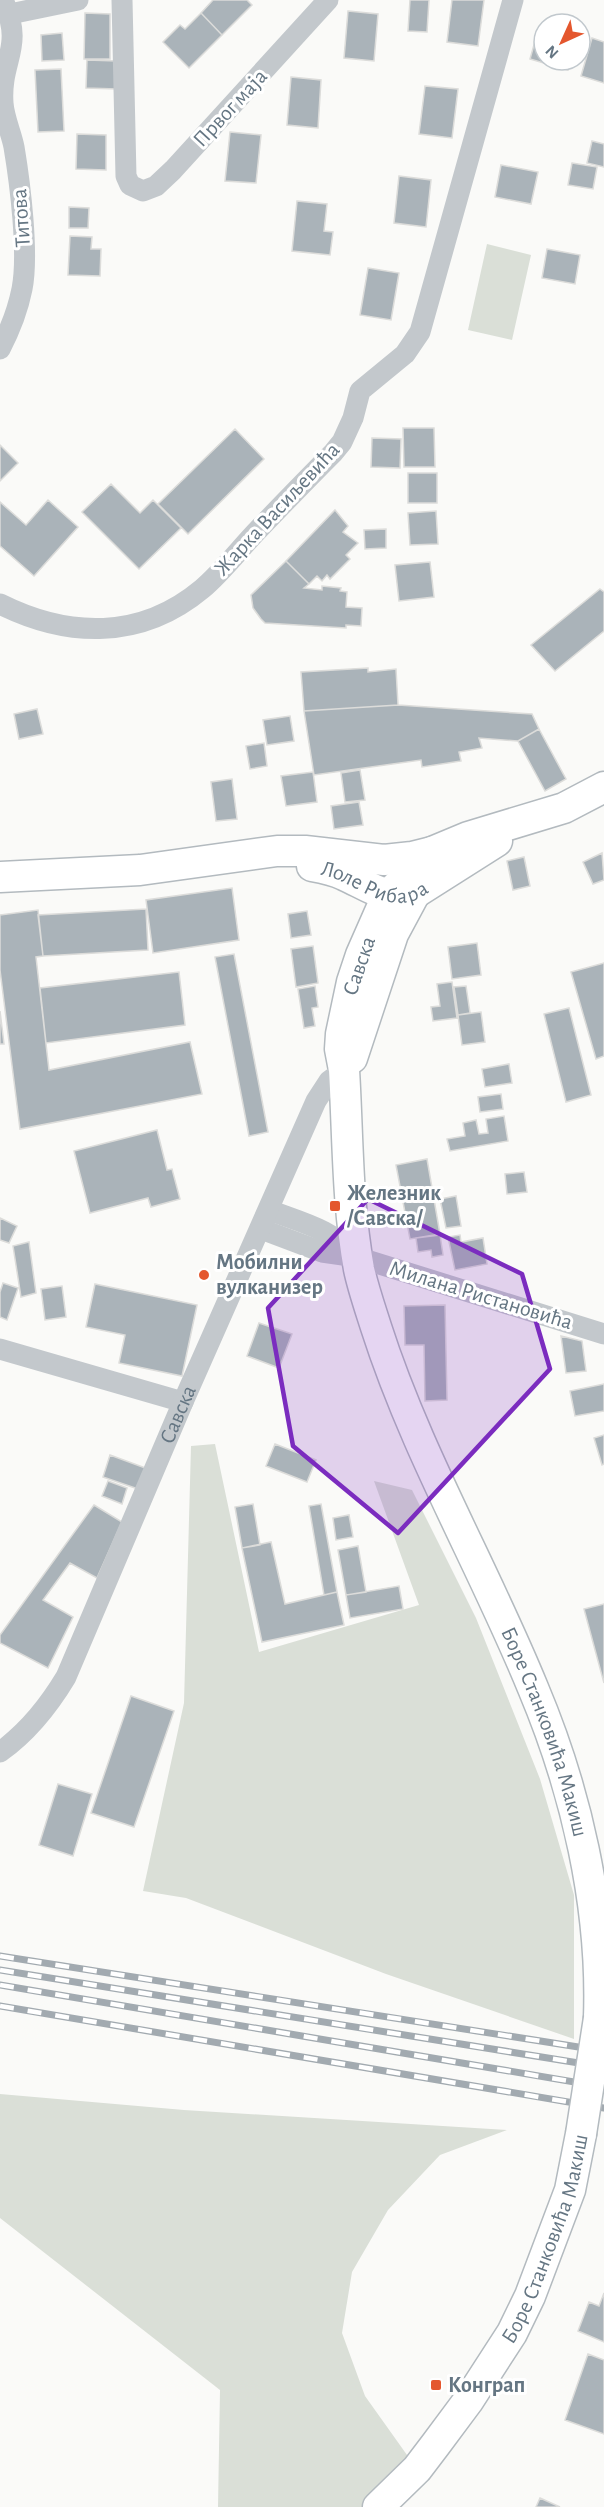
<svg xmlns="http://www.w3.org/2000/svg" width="604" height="2507" font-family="'Alegreya Sans',sans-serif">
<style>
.green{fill:#dadfd7}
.building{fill:#aab3b9;stroke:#dcdcda;stroke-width:1.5}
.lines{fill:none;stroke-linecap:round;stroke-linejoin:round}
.secondary-casing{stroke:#b3babf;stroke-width:33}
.street{stroke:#c3c8cc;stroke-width:21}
.secondary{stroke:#fff;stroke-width:30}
.rail-casing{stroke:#a2aab0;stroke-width:7}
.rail{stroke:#fff;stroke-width:4.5;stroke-dasharray:14;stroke-linecap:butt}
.secondary-bridge-casing{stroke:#b3babf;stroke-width:33;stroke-linecap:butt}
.secondary-bridge{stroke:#fff;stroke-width:30}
.marked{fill:#7b2cbf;fill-opacity:0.2;stroke:#7b2cbf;stroke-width:4.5;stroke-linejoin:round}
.poi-dot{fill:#e4572e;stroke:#fff;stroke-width:2}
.labels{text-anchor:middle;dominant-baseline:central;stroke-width:6;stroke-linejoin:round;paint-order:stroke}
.street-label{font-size:22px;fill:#657683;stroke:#fff}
.poi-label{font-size:22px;font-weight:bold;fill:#657683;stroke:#fff;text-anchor:start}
</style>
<rect width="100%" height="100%" fill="#fafaf8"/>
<path class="green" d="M487,244l44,11 -19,85 -44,-10z
M215,1444l44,208 160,-47 -45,-124 38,9 64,128 64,161 34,116v144l-188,-65 -200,-76 -43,-7 41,-188 7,-257z
M0,2094l184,16 323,20 -67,25 -52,55 -36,62 -10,61 23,63 52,73 -39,38h-160l2,-117 -220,-172z"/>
<path class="building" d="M213,0h34l5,5 -30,30 -21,-22z
M410,0h19l-2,32 -19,-1z
M452,0h32l-6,46 -31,-4z
M348,11l30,3 -4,47 -30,-3z
M85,13l25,1v45h-26z
M201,13l21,22 -33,33 -26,-26 17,-17 5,4z
M539,27l5,1v32h27l-3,10 -38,-11z
M62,33l2,27 -22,1 -1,-26z
M592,38l12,4v41l-23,-7z
M87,60l30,1v28l-31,-1z
M61,69l3,62 -26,1 -3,-62z
M291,77l30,3 -3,48 -31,-3z
M425,86l33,3 -6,49 -33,-4z
M230,132l31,3 -5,48 -31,-2z
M77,134l29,1v35l-30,-1z
M592,141l12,3v23l-17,-4z
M572,163l25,4 -4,22 -25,-4z
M501,165l37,7 -7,32 -36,-7z
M399,176l32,4 -5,47 -32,-4z
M297,201l30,3 -3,27 9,1 -3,23 -38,-4z
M69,207l20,1 -1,20h-19z
M70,236l22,1 -1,12h10l-1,27 -32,-1z
M547,249l33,6 -5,29 -33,-6z
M368,268l31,5 -8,47 -31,-5z
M403,428h31l1,39h-31z
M235,429l29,30 -76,75 -30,-30z
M372,438l29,1 -1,29 -29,-1z
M0,445l18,18 -18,18z
M408,473h29v30h-29z
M111,484l29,29 13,-13 28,28 -42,41 -57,-57z
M48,500l30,27 -44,49 -34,-30v-44l26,23z
M335,510l13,16 -5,6 15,11 -12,12 4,4 -20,20 -3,-4 -5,6 -5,-5 -8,8 -23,-23z
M436,511l2,33 -28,1 -2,-32z
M386,529v19l-21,1 -1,-19z
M286,561l23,23 -5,4 18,2v-4l19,2 -1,3 7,1 -1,15 16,1 -1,18 -15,-1v3l-81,-5 -4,-4 -8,-11 -2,-13z
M430,562l4,35 -35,4 -4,-36z
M600,589l4,3v39l-49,40 -24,-26z
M368,668v4l28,-3 2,36 -94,6 -3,-39z
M398,705l134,9 7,15 -21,12 -39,-3 3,10 -23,4 2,9 -39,6 -1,-7 -107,15 -10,-64z
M37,709l6,25 -24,5 -5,-25z
M290,716l4,25 -27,4 -4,-25z
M539,729l27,50 -21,12 -27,-50z
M264,743l3,23 -17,3 -4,-23z
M360,770l5,30 -20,2 -4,-29z
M313,772l4,30 -31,4 -5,-30z
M232,779l5,40 -21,2 -5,-39z
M359,802l4,23 -29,4 -3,-23z
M602,853l2,27 -11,4 -10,-22z
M524,857l6,29 -17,4 -6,-29z
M232,888l7,52 -86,13 -7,-53z
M146,909l2,41 -105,6 -5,-41z
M38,910l5,46 -7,1 13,113 141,-28 12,52 -182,35 -20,-159v-55z
M307,911l4,24 -20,3 -3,-24z
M477,943l4,32 -29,4 -4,-32z
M313,946l5,37 -22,4 -5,-38z
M234,954l34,178 -19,4 -34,-179z
M604,963v93l-8,3 -25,-87z
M179,972l6,53 -139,18 -6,-55z
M452,982l5,36 -24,3 -2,-14 9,-1 -3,-22z
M315,986l3,21 -6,1 3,18 -11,2 -6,-39z
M466,986l4,27 -12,2 -4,-28z
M569,1008l22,87 -25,7 -22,-88z
M0,1011l4,33h-4z
M481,1012l4,30 -23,3 -4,-30z
M509,1064l3,19 -27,4 -3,-18z
M501,1094l2,15 -23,3 -2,-15z
M504,1116l4,25 -58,10 -3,-12 18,-3 -2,-13 13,-3 3,14 9,-1 -2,-14z
M157,1130l10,40 5,-1 8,30 -29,8 -3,-9 -58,15 -16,-62z
M427,1159l13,75 -30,5 -14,-74z
M524,1172l3,20 -20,2 -2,-20z
M456,1196l5,30 -15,2 -6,-29z
M0,1218l17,8 -8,17 -9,-3z
M440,1235l3,20 -11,2 -1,-7 -13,2 -2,-14z
M460,1235l1,7 22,-4 4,26 -32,6 -7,-33z
M29,1242l7,51 -15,4 -8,-51z
M3,1283l15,5 -11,32 -7,-3v-25z
M95,1284l102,21 -15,71 -63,-13 6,-28 -39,-8z
M62,1286l4,31 -21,3 -4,-31z
M445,1305l2,95 -22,1 -1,-56h-19l-1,-39z
M259,1323l33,11 -13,34 -32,-12z
M561,1336l21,5 4,30 -20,2z
M604,1384v27l-29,5 -5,-25z
M604,1435v29l-2,1 -8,-27z
M275,1444l41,16 -9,22 -41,-16z
M110,1455l38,14 -7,21 -38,-13z
M108,1481l19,7 -5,16 -20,-8z
M253,1504l7,41 -18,3 -7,-41z
M321,1504l16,88 -13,3 -15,-89z
M94,1505l28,17 -25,56 -27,-15 -27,37 30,17 -25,51 -48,-25v-8z
M349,1515l4,22 -17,3 -3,-22z
M271,1542l14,62 52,-12 7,33 -82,17 -20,-94z
M358,1546l8,46 -20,3 -8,-45z
M399,1586l4,23 -53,9 -4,-23z
M604,1604v79l-20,-74z
M131,1696l43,15 -40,116 -43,-14z
M58,1784l34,10 -19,62 -34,-11z
M604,2293v49l-26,-11 11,-29 10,4z
M588,2354l16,6v74l-39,-14z
M540,2498l20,9h-24z"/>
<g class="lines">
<defs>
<g id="secondary">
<path id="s2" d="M432,852l-45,44 -26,59 -9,27 -11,52 -1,15 4,21c4,66 3,134 15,199 4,19 11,39 17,58 40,125 107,239 157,361 43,102 70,218 66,330"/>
<path id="s3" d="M312,866c11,2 22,4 32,9 23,10 45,28 71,18l82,-52"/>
<path d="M0,877l140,-7 137,-19h28l79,9 28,-3 20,-5 36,-15 96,-29 40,-21"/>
<path d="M352,1058l41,-124 22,-41 -1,-11"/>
<path id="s4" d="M378,2507l39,-38 19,-25 32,-43 44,-68 18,-37 40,-106 11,-56"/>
</g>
</defs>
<use href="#secondary" class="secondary-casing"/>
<g class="street">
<path d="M122,0l4,176 4,9 13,6 13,-5 17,-16 155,-170"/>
<path d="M10,14l68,-14"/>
<path d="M0,349c10,-19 18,-40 22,-60 7,-35 -2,-106 -8,-142 -3,-15 -10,-29 -11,-44 -3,-44 22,-55 0,-103"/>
<path d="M0,604c68,34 141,36 202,-15 20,-17 36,-38 54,-57 25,-26 51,-53 77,-79l9,-11 11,-24 7,-27 45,-37 15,-22 93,-332"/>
<path d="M269,1210c34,13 63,19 88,47"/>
<path d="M261,1229l61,23 35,5 247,77"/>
<path d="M0,1349l183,53"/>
<path id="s1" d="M0,1752c28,-20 48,-45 66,-75l117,-275 133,-301 13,-20 15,-11"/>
</g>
<use href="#secondary" class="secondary"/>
<defs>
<path id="rail" d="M0,1956l604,95
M0,1970l604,97
M0,1985l604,102
M0,2006l604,102"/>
</defs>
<use href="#rail" class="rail-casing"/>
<use href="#rail" class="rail"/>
<defs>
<path id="secondary-bridge" d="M581,2134l18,-116"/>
</defs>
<use href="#secondary-bridge" class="secondary-bridge-casing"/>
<use href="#secondary-bridge" class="secondary-bridge"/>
</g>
<path class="marked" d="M368,1199l154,75 28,95 -152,164 -105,-87 -25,-138z"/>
<g class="poi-dot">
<rect x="329" y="1200" width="12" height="12" rx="3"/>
<circle cx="204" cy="1275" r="6"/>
<rect x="430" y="2379" width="12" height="12" rx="3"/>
</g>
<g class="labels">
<g class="street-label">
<text transform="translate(230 108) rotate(-47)">Првог маја</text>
<text transform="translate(21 218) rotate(-94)">Титова</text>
<text transform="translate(277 509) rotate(-47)">Жарка Васиљевића</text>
<text stroke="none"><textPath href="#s3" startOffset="66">Лоле Рибара</textPath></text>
<text transform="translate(359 966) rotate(-71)">Савска</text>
<text transform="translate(481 1295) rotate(17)">Милана Ристановића</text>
<text stroke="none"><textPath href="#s1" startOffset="386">Савска</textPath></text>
<text stroke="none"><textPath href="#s2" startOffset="945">Боре Станковића Макиш</textPath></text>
<text stroke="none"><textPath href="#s4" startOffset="321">Боре Станковића Макиш</textPath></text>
</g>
<g class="poi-label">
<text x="347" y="1193">Железник<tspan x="347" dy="25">/Савска/</tspan></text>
<text x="216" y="1262">Мобилни<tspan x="216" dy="25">вулканизер</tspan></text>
<text x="448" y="2385">Конграп</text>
</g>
</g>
<g transform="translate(562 42) rotate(225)"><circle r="28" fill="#ffffff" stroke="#c1c8cd" stroke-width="1.5"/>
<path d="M0-4.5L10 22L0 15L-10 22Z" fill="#e4572e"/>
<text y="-9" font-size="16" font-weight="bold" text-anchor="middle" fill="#657683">N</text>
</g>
</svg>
